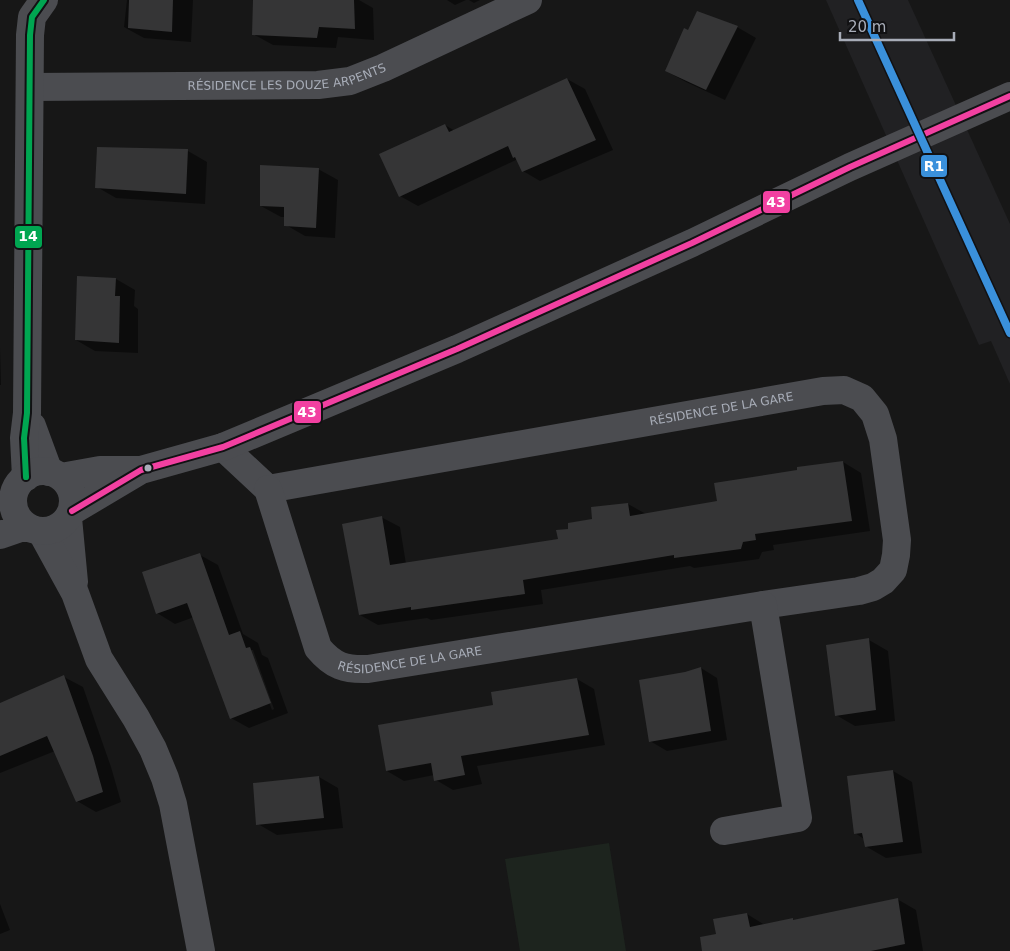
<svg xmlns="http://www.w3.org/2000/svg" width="1010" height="951" font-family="'DejaVu Sans',sans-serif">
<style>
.built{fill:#212123}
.green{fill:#1d241e}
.shadow{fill:#0007;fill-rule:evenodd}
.building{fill:#353536}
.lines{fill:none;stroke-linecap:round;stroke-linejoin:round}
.minor{stroke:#4b4c50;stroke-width:28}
.tertiary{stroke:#4b4c50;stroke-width:28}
.bus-1-casing{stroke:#111113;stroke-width:10}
.bus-2-casing{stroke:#111113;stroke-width:10}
.bus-1{stroke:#00a651;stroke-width:6}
.bus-2{stroke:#f240a1;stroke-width:6}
.rail-1-casing{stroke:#111113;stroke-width:11}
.rail-1{stroke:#3a90db;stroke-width:8}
.bus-dot{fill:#a8adb8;stroke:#111113;stroke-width:2}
.labels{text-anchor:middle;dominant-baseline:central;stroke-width:4;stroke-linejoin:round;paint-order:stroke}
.street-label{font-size:12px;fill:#a8adb8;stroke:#111113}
.line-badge{stroke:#111113;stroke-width:2}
.badge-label{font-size:14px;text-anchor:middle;font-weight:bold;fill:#fff}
</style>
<rect width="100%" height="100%" fill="#171717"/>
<path class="built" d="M826,0h82l102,224v160l-19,-43 -12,4z"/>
<path class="green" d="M609,843l17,108h-106l-15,-92z"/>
<path class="shadow" d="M127,0h66l-2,42 -47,-4 -20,-11z
M254,0h105l14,8 1,32 -36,-3 -2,11 -63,-3 -20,-11z
M447,0h19l-11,5z
M469,0h11l-6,3z
M737,27l19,11 -31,62 -39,-18 -20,-11 22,-39z
M567,79l18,10 28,61 -73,31 -17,-10 -5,-12 -100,47 -18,-10 45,-71 10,6z
M188,151l19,11 -2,42 -89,-6 -19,-11z
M318,169l20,11 -3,58 -30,-2 -19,-11v-8h-5l-20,-11z
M116,279l19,11 -1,16 4,3v44l-43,-2 -19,-11z
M0,348l1,37h-1z
M843,462l18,11 9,58 -97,14 1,5 -12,2 -3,7 -65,9 -4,-2 -149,24 2,14 -112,16 -4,-2 -49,7 -18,-10 21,-98 19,10 6,37 153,-24 10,-10 59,-26 18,10 73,-12 80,-31z
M200,555l18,10 25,69 15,9 4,12 6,3 20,55 -39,15 -18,-10 -37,-101 -19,7 -18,-11zM250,650h3l21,59 -2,1z
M869,640l19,11 7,70 -40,5 -19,-11z
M701,668l16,10 10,62 -60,11 -17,-10 35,-68z
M64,677l19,10 28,80 10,35 -25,10 -19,-11 -22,-50 -55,22v-69z
M577,679l17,10 11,56 -128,21 5,18 -29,6 -17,-10 -2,-5 -30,6 -17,-10 108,-65z
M893,771l19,11 10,71 -36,5 -19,-11 -3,-8 -9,-6z
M319,777l19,11 5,40 -66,7 -19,-11z
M897,899l19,11 7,41h-202l26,-37 18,11 27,-6 3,2z
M0,904l10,26 -10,4z"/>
<path class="building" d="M129,0h44l-1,32 -44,-4z
M253,0h101l1,29 -36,-2 -2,11 -65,-3z
M697,11l41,15 -32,64 -41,-19 19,-43 4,2z
M567,78l29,62 -74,32 -7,-15 -2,1 -5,-12 -109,51 -20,-43 66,-30 4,8z
M97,147l91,2 -2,45 -91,-6z
M260,165l59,3 -3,60 -32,-2v-19l-24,-1z
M77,276l39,2 -1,18h5l-1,47 -44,-3z
M843,461l9,60 -97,13 1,6 -13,2 -2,7 -67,9v-3l-151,25 2,14 -114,16v-3l-52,8 -17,-91 40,-8 8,49 168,-26 -2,-9 12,-1v-6l24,-4 -1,-12 37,-4 2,13 87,-15 -3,-18 83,-13v-3z
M200,553l29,82 11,-4 6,17 4,-1 21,56 -41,16 -43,-116 -31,11 -14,-42z
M869,638l7,72 -41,6 -9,-71z
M701,667l10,64 -62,11 -10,-62 46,-8z
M64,675l29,81 10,36 -27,10 -29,-66 -47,20v-53z
M577,678l12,57 -128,21 4,19 -31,6 -3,-18 -45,8 -8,-46 115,-20 -2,-13z
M893,770l10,72 -38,5 -3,-14 -8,1 -7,-58z
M319,776l5,42 -68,7 -3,-42z
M898,898l7,46 -34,7h-169l-2,-14 16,-3 -3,-15 34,-6 3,14 43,-9v2z"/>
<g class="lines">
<g class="minor">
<path id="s1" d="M30,87l288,-2 32,-4 33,-13 145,-68"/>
<path d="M32,426l17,46"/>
<path id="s2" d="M223,447l45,42 555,-98 21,-1 18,8 13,16 8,25 14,101 -1,15 -3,15 -10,11 -10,6 -14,4 -96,14"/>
<path d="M26,477l-2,-39 3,-25 3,-378 2,-18 12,-17"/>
<path id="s3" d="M268,489l50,159c15,18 27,22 50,21l395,-64 35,213 -74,13"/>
<path d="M68,518l6,64"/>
<path d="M41,531l34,62 24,66 37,59 17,31 12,29 8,26 28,147"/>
</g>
<path class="tertiary" d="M13 501a30 30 0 1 1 60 0a30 30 0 1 1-60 0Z
M61,477l39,-7h40
M72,511l69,-41 82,-23 234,-98 235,-106 158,-76 160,-71
M0,535l26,-9"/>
<defs>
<path id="bus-1" d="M26,477l-2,-39 3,-25 3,-378 2,-18 12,-17"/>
<path id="bus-2" d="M72,511l69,-41 82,-23 234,-98 235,-106 158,-76 160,-71"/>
</defs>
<use href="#bus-1" class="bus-1-casing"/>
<use href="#bus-2" class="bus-2-casing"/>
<use href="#bus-1" class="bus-1"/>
<use href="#bus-2" class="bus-2"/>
<defs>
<path id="rail-1" d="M858,0l152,333"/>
</defs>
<use href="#rail-1" class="rail-1-casing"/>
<use href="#rail-1" class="rail-1"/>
</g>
<circle class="bus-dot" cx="148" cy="468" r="4.5"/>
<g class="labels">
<g class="street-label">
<text stroke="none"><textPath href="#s1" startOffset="258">RÉSIDENCE LES DOUZE ARPENTS</textPath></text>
<text stroke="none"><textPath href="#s2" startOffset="522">RÉSIDENCE DE LA GARE</textPath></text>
<text stroke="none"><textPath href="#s3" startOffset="266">RÉSIDENCE DE LA GARE</textPath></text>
</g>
</g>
<g class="line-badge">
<rect x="920" y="154" width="28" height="24" rx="5" fill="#3a90db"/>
<rect x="762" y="190" width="29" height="24" rx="5" fill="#f240a1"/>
<rect x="14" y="225" width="29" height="24" rx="5" fill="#00a651"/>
<rect x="293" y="400" width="29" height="24" rx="5" fill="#f240a1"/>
</g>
<g class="badge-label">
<text x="934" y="171">R1</text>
<text x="776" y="207">43</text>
<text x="28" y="241">14</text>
<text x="307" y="417">43</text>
</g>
<path d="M840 32v8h114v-8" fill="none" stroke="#a8adb8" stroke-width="2.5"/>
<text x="848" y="32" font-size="15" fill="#a8adb8" stroke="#111113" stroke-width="4" paint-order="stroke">20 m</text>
</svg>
